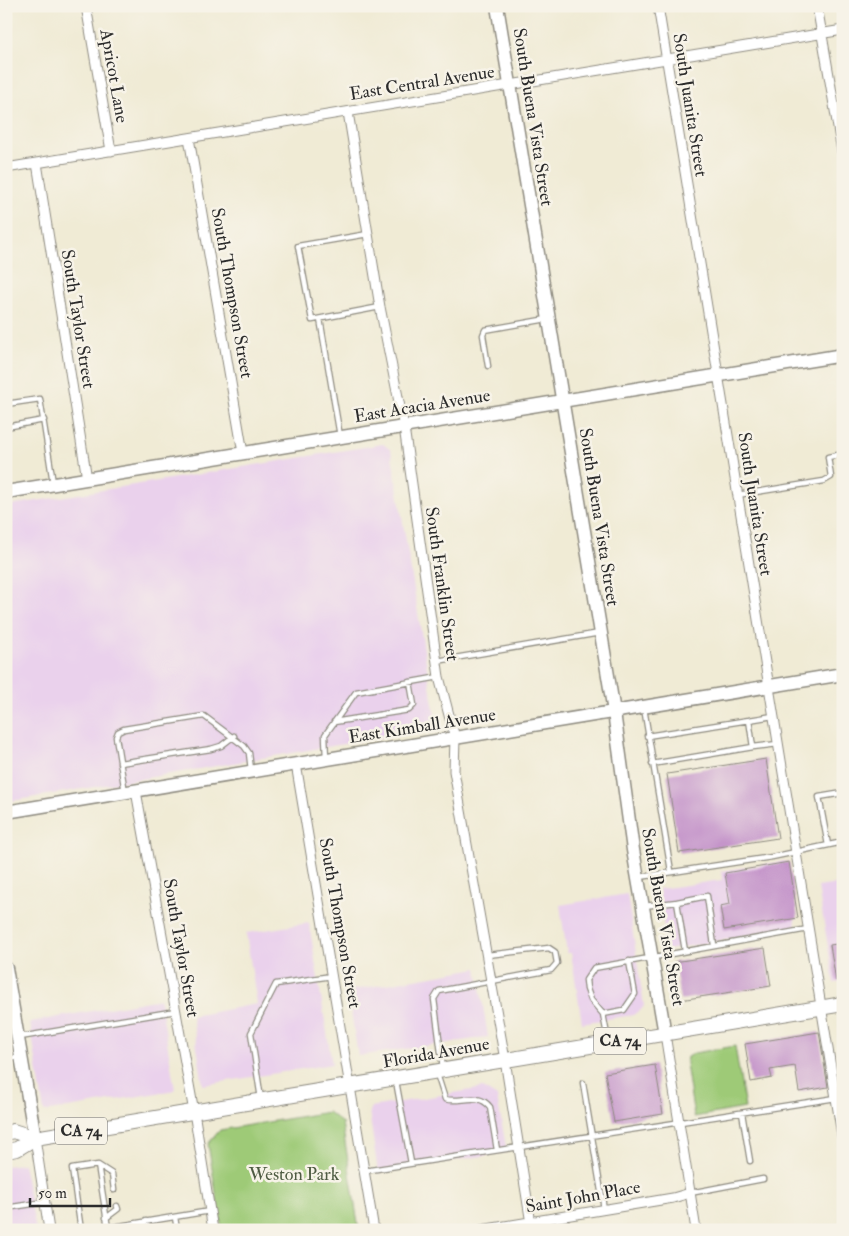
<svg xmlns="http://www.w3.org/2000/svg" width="849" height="1236" font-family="'IM FELL Double Pica',serif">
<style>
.built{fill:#ead1ec}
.green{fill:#9eca77;stroke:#647a51}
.building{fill:#c595ca}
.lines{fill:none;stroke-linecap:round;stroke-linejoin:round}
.lane-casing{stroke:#8e8b80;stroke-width:7}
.street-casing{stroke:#8e8b80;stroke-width:11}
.secondary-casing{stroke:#8e8b80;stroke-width:15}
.primary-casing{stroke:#8e8b80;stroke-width:16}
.lane{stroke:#fff;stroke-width:4.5}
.street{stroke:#fff;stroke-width:9}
.secondary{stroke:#fff;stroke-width:12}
.primary{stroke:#fff;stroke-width:14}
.labels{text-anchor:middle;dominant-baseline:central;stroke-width:5;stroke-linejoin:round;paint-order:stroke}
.shield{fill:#f7f3e8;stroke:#686764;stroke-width:1}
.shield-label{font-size:16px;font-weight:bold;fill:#2b2b2b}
.street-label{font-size:18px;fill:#2b2b2b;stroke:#f7f3e8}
.park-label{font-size:18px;fill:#4e5b42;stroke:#f7f3e8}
</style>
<rect width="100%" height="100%" fill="#f7f3e8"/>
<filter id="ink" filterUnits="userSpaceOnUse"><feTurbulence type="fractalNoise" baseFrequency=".02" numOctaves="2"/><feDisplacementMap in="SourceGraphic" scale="10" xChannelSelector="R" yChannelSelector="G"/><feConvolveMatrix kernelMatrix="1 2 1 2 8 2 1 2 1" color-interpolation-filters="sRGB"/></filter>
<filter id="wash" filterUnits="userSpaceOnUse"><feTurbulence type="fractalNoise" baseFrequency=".0096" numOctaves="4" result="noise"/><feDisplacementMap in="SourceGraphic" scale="20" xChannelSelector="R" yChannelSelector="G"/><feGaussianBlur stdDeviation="1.12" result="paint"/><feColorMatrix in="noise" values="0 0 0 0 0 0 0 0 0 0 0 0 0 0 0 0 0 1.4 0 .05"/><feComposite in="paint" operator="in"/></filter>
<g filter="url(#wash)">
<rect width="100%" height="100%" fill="#f0ebd5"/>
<path class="built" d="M383,444l8,6 46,278 -431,74v-296z
M785,861l11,66 -129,23 -8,-61 63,-9 -1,-9z
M843,883v98l-9,2 -16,-96z
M627,894l17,112 -4,5 -7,4 -51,8 -11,-70h-4l-7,-48z
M309,923l23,141 -129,21 -11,-69 65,-12 -11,-71z
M477,968l11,69 -130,19 -10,-65z
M160,999l15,91 -131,22 -14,-90z
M6,1056l9,59 -9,3z
M483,1088l14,9 10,55 -129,21 -9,-62 2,-4z
M23,1164l13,66h-30v-64z"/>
<path class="green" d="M735,1046l10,62 -51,9 -8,-53 1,-7 7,-4z
M328,1112l14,11 17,107h-137l-14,-86 12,-14z"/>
<g id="blocks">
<path class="building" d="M766,759l12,79 -99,15 -12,-79z
M789,862l9,56 -74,12 -4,-24 10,-2 -5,-31z
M843,943v36l-7,2 -6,-36z
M765,948l6,38 -91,14 -6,-38z
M819,1032l9,55 -29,5 -4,-26 -25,4 2,8 -21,4 -6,-38z
M655,1065l8,49 -49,8 -9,-49z"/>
</g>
</g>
<g filter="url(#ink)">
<use href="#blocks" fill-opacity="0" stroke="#8e8b80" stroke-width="1"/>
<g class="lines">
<defs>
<path id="lane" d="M368,234l-70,12 14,74 68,-13
M320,319l20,117
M488,366l-5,-31 2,-5 62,-11
M6,404l34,-5 13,84
M6,427l38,-7
M737,495l87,-14 7,-4 -3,-20 15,-3
M437,661l163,-28
M644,708l27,163
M773,716l-24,4 4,27 25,-3
M334,722l75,-12 5,-5 -4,-23
M647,736l102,-16
M326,759l-1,-24 31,-43 83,-15
M120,763l91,-14 10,-3 13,-10
M652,764l101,-17
M125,792l-9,-55 2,-5 6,-3 80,-13 40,30 5,7 2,17
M828,845l-9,-48 24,-4
M640,877l132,-20 71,-15
M644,906l33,-4
M685,951l-8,-49 30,-6 7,49
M603,1014l21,-4 11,-16 -6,-33
M20,1037l156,-26
M608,1040l-5,-26 -12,-14 -4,-11 -1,-9 8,-12 214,-39
M6,1059l14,-2
M443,1068l-9,-69 5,-8 112,-21 6,-7 -2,-11 -6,-4 -62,7
M437,1074l8,25c15,5 33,-8 45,8l7,43
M396,1081l15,82
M583,1083l21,126
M261,1099l-10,-66 25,-49 56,-8
M742,1113l8,48
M98,1165l10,63
M364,1171l472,-73
M690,1193l73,-14
M6,1208l39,-6
M175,1217l2,13
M106,1218l12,-9 -1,-3
M146,1221l1,9
M81,1230l-9,-61 26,-4 14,9 2,16
M95,1230l115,-19"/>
<path id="street" d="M86,6l25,145
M658,6l185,1135
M817,6l26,151
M348,112l32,195 24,120 35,250 16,61 -1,33 51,289 27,170
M189,138l54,315
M37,163l50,316
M6,168l837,-138
M296,764l78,466
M136,791l58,321 19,118
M665,1034l31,196
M35,1138l14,92
M481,1230l192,-32 17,-5"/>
<path id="secondary" d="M497,6l117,706 19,138 32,184
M6,492l837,-137
M6,812l837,-138
M6,968l29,170"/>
<path id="primary" d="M6,1133l7,-2 22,7
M6,1151l11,-2 18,-11 808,-134"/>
</defs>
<use href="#lane" class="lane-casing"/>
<use href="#street" class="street-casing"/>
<use href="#secondary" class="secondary-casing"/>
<use href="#primary" class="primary-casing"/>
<use href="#lane" class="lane"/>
<use href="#street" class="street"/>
<use href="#secondary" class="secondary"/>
<use href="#primary" class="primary"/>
</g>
</g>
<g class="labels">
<g class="shield">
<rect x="594" y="1027.5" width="52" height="27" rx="4"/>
<rect x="55" y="1117.5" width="52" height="27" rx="4"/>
</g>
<g class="shield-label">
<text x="620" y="1041">CA 74</text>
<text x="81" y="1131">CA 74</text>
</g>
<g class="street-label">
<text transform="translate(114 76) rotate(80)">Apricot Lane</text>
<text transform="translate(422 83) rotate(-9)">East Central Avenue</text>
<text transform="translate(690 105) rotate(81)">South Juanita Street</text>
<text transform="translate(533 117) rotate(81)">South Buena Vista Street</text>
<text transform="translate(232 293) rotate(80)">South Thompson Street</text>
<text transform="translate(78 319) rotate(81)">South Taylor Street</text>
<text transform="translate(422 406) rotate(-9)">East Acacia Avenue</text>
<text transform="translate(755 504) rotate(81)">South Juanita Street</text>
<text transform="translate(599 517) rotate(81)">South Buena Vista Street</text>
<text transform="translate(442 584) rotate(82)">South Franklin Street</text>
<text transform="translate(422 726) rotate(-9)">East Kimball Avenue</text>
<text transform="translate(663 917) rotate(80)">South Buena Vista Street</text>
<text transform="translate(340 923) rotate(80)">South Thompson Street</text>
<text transform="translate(181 948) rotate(80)">South Taylor Street</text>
<text transform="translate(436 1053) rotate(-10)">Florida Avenue</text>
<text transform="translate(583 1197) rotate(-10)">Saint John Place</text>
</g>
<g class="park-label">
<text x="294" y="1174">Weston Park</text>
</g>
</g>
<rect width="849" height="1236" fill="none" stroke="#f7f3e8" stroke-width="25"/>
<path d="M30 1198v8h80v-8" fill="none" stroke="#2b2b2b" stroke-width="2.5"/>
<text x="38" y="1198" font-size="15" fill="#2b2b2b" stroke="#f7f3e8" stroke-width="4" paint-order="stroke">50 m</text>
</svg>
